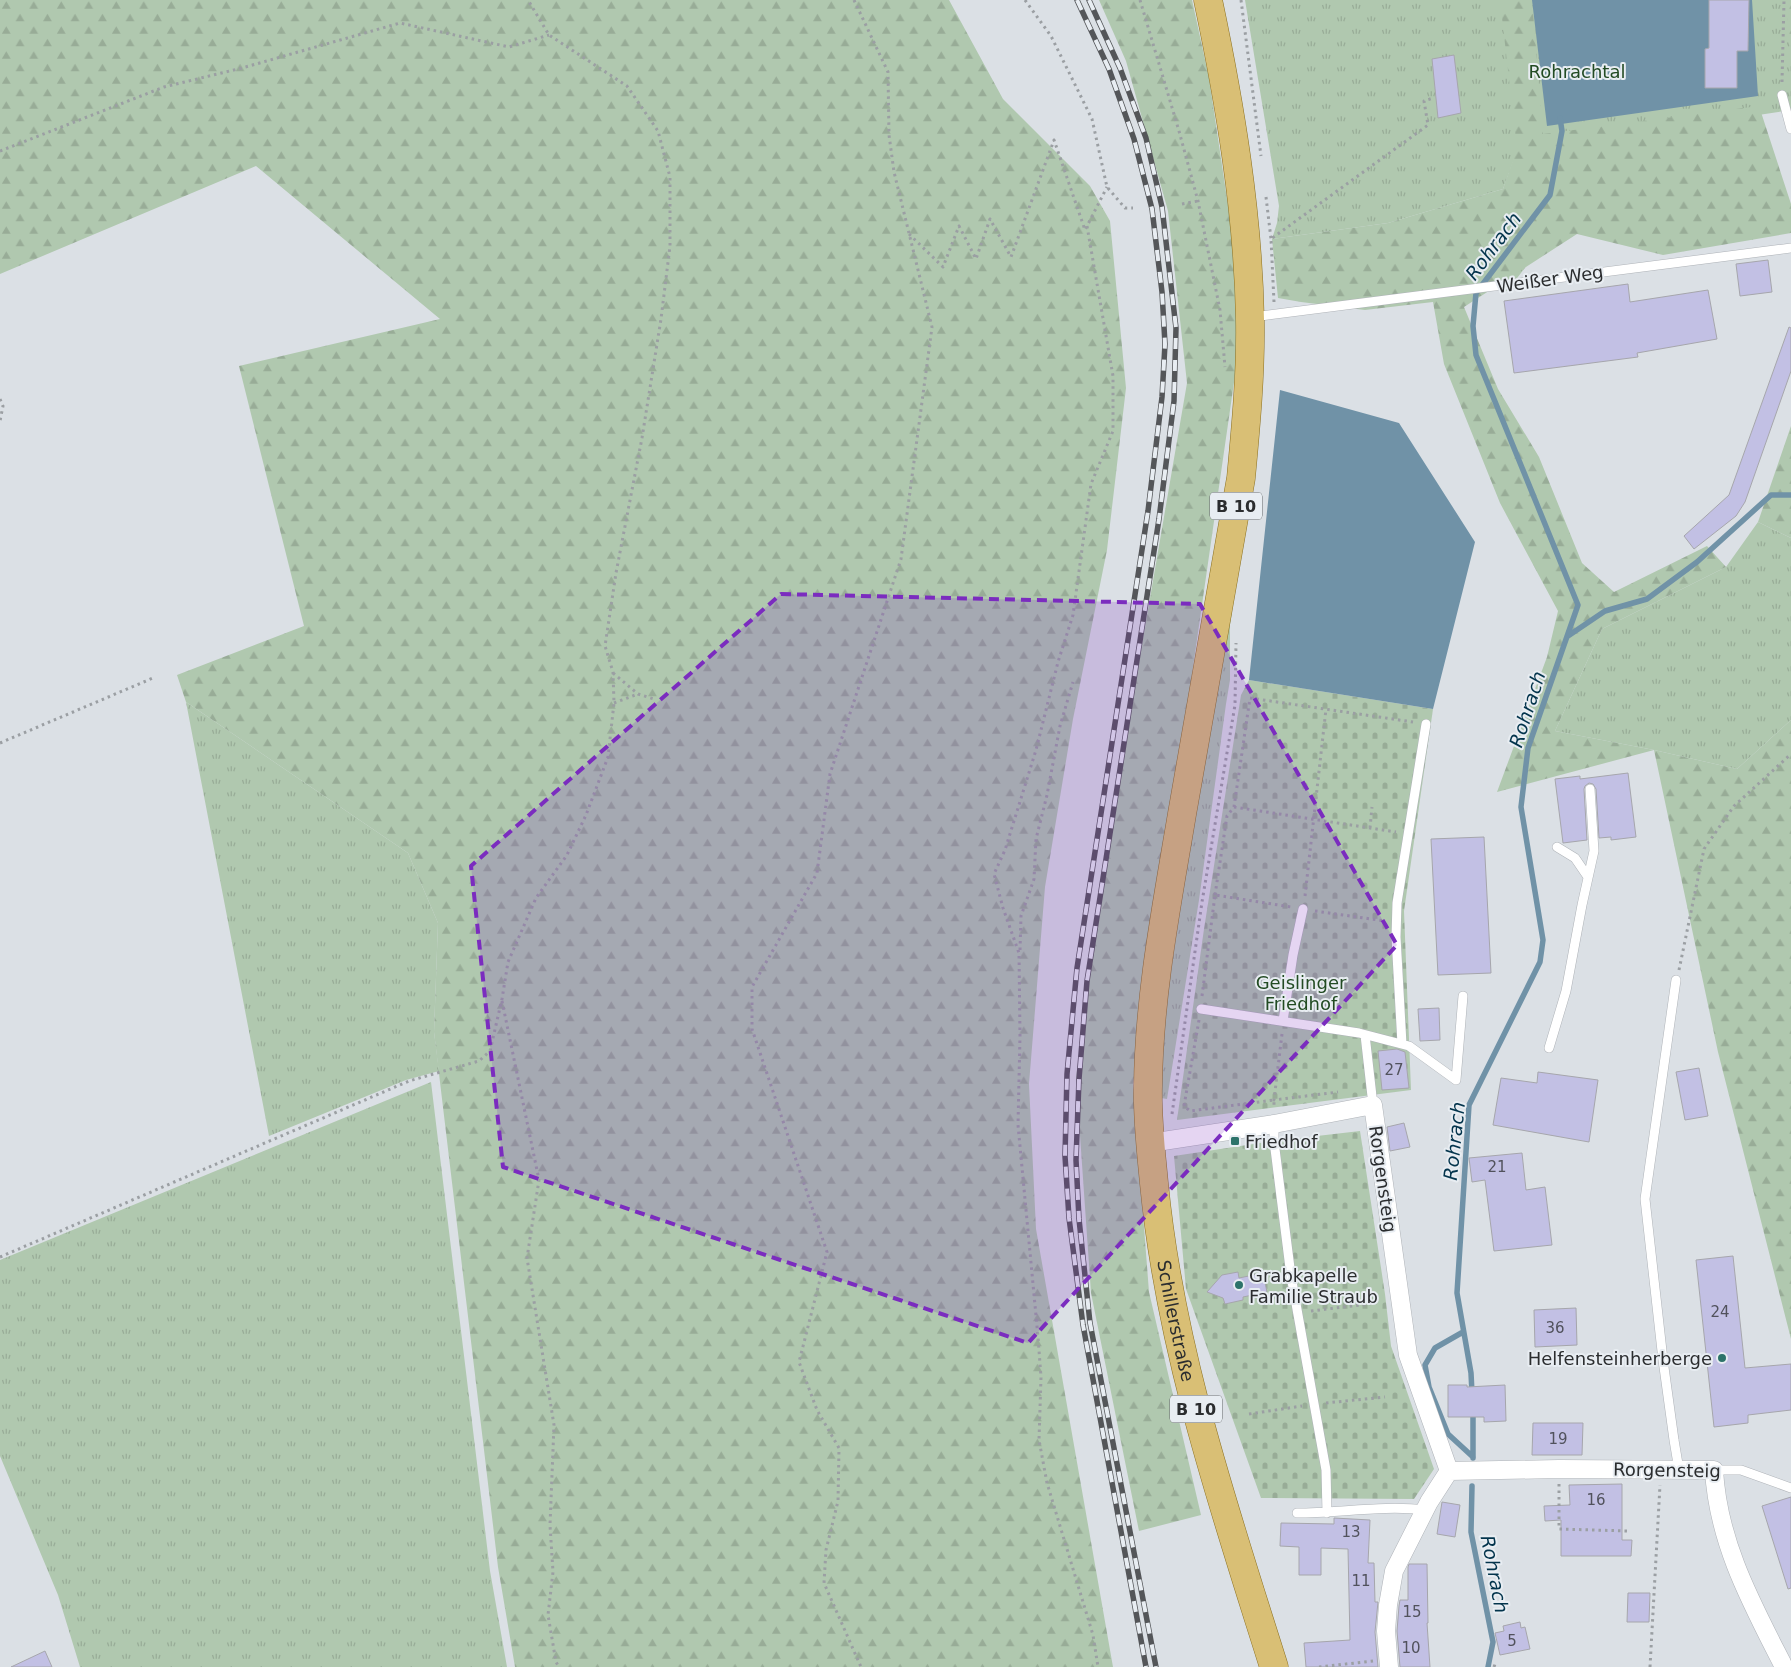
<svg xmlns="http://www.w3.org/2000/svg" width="1791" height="1667" font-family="'DejaVu Sans',sans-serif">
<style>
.grass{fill:url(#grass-tufts)}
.forest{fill:url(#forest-firs)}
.cemetery{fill:url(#cemetery-stones)}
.water{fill:#7092a7}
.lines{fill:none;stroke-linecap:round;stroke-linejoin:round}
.stream{stroke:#7092a7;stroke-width:5.5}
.building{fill:#c2c0e4;stroke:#a6a6ac}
.lane-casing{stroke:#afb3b8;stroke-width:10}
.street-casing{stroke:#afb3b8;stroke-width:19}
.primary-casing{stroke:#8b7021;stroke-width:29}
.path{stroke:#9b9fa3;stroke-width:3;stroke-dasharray:2.5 4;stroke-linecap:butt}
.lane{stroke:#fff;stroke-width:9}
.street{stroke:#fff;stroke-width:18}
.primary{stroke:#d9bf75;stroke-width:28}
.rail-casing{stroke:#545659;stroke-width:5.5}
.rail{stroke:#e8edf2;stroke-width:4;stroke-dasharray:11;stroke-linecap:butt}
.marked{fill:#7b2cbf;fill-opacity:0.2;stroke:#7b2cbf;stroke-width:4;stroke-dasharray:10 6;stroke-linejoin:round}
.poi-dot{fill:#2c736a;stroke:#e8edf2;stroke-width:2}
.labels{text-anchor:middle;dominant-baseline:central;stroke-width:4;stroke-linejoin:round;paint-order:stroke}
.number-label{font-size:15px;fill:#51525c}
.shield{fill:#e8edf2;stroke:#64676a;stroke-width:1}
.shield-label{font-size:16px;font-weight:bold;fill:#2b2d2f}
.park-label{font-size:18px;fill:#224b23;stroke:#e8edf2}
.street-label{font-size:18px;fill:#2b2d2f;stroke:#e8edf2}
.poi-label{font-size:18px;fill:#2b2d2f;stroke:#e8edf2;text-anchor:start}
.water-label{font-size:19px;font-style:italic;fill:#03344c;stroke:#e8edf2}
</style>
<defs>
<pattern id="grass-tufts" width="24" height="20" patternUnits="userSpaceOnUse" patternTransform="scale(1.25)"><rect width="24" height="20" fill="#b0c8af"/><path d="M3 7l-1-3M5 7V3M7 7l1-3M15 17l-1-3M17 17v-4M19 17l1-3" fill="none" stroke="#98ac97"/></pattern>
<pattern id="forest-firs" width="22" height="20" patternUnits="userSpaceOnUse" patternTransform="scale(1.25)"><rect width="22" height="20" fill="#b0c8af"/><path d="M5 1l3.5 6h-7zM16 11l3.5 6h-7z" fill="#98ac97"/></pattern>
<pattern id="cemetery-stones" width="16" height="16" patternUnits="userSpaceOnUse" patternTransform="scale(1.25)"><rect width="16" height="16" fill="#b0c8af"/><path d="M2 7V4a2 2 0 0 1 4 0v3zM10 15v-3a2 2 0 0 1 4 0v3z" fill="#98ac97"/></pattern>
</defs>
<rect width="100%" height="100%" fill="#dbe0e5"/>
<path class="grass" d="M1245,0h546v110l-232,35 -28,115 -24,31 -35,-14 45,-126 -14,38 -115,34 -116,16 5,-16 2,-17z
M1758,522l33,16v182l-54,49 -83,-19 -99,-19 47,-102 124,-62z
M1230,610l2,2 -2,12v56l-4,24 -27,196 -32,199 -6,-1 2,-54 5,-53 14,-96z
M186,702l222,151 30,70 -4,109 5,39 -33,9 -137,56z
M431,1082l59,489 17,96h-427l-22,-72 -58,-139v-196z"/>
<path class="forest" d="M0,0h949l54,99 87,87 20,35 16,167 -19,162 -34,169 -28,168 -16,197 7,145 77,438h-598l-17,-100 -64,-535 4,-109 -30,-70 -222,-151 -9,-27 127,-49 -65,-260 201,-47 -184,-153 -256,108z
M1099,0h93l17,78 35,235 -111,771 16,208 52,223 -62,16 -48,-238 -15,-215 24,-189 87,-506 -19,-172 -42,-150z
M1500,0h32l11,134 216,-28 32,98v29l-128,22 -86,-21 -113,73 34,82 41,68 43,106 32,29 93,-46 19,21 -124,62 -47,102 99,19 83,19 54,-49v619l-73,-287 -64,-302 -157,42 50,-135 11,-46 -58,-108 -56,-139 -11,-62 -68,8 -64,-8 -23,-4 -6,-59 116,-16 115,-34 14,-40z
M1785,0h6v53z
M1791,426v112l-33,-16z"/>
<path class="cemetery" d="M1249,680l184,29 -29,202 7,179 -234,30 27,-191 37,-234z
M1360,1131l25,163 6,52 43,123 -20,30 -153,-1 -75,-209 -12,-133 100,-15z"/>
<path class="water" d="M1532,0h220l6,96 -211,30z
M1280,390l119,33 76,119 -42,167 -184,-29z"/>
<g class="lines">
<path class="stream" d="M1568,636l37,-25 42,-12 50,-37 74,-67h20
M1463,1332l-28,16 -10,17 4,22 19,47 25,23
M1472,1393l-1,-20 -14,-80 12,-188 71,-143 3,-22 -22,-133 7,-59 50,-143 -102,-250 -3,-29 3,-33 74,-98 12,-64 -2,-13
M1473,1458v-49
M1472,1486l-1,46 22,110 -5,25"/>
</g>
<path class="building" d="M1709,0h40l-1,51h-11v37h-32v-39l4,-1z
M1454,55l7,58 -23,5 -6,-59z
M1768,260l4,32 -32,4 -4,-32z
M1628,284l2,18 78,-12 9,49 -80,14 1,4 -124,16 -10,-72z
M1789,327l2,1v43l-46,131 -9,14 -42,33 -10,-13 45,-41z
M1628,773l8,64 -25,3v-3l-12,1 -3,-49 -3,-5 -4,-1 -4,3 -1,3 3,51 -24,3 -8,-64 25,-3v3z
M1484,837l7,136 -53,2 -7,-136z
M1439,1008l1,32 -20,1 -2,-32z
M1397,1049l8,3 4,36 -27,2 -4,-39z
M1699,1068l9,48 -23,4 -9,-48z
M1538,1072l60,8 -9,62 -96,-17 8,-47 36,5z
M1404,1123l6,24 -20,4 -3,-24z
M1522,1153l4,37 19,-3 7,58 -58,6 -9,-71 -13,2 -3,-24z
M1733,1256l12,112 46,-4v46l-43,5v8l-34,4 -18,-167z
M1238,1272l1,6 24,-5 4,19 -24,5v3l-18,4 -2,-6 -16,-6 15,-17z
M1576,1308l1,37 -42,2 -1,-37z
M1448,1385h19v2l38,-2 1,36 -22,1v-5h-36z
M1533,1423h50l-1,32h-50z
M1622,1484v56h10l-1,16h-70v-36l-16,1 -1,-15 26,-1 -1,-20z
M1791,1497v91l-3,1 -26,-83z
M1442,1502l18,3 -5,32 -18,-3z
M1334,1518l36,2 -2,43h6l1,39h3l-3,30 3,35h-72l-2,-24 46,-3 -2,-91 -27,-1v27h-22v-28l-19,-1 1,-23 53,1z
M1409,1564h18l1,59h-1l3,44h-30l-3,-36 2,-25 1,-6h8v-33z
M1628,1593h22l-1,29h-22z
M1520,1622l1,6 4,-1 5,22 -30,6 -5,-22 9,-2 -1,-5z
M45,1651l7,16h-41z"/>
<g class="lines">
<defs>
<path id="lane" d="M1782,95l9,34
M1253,317l538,-69
M1557,847l18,11 13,19
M1676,980l-31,219 18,161 11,80 5,30
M1201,1009l158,24 50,13 47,34 7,-84
M1283,1021l10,-66 10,-46
M1365,1035l8,70
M1402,1044l-6,-107 1,-34 29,-179
M1549,1048l17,-57 16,-86 12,-54 -4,-62
M1274,1124v17l17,135 35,194 1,43
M1714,1470h27l50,18
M1297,1513c42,0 87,-8 128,-3"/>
<path id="street" d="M1150,1143l124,-19 99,-19 35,250 41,116
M1449,1471l110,-2 155,1c4,73 38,134 70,197
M1389,1667l-3,-36 2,-26 6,-34 35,-69 20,-31"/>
<g id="primary">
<path id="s1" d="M1208,0c22,104 40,212 42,319 1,53 -4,106 -9,159 -20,112 -39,224 -59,336 -15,90 -33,180 -34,272 -1,32 3,65 6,97 16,167 70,325 120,484"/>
</g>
</defs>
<use href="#lane" class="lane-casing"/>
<use href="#street" class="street-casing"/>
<use href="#primary" class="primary-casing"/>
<path class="path" d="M854,0l34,72 1,63 5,37 38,155 -31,232 -71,215 -13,99 -65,114v42l75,223 -28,110 18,48 22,38 -1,53 -12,49 -2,33 37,84
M1025,0l26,36 41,83 15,68 18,21h8
M1140,0l39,131 19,70 22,109 5,57
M1241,0l20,156
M1782,82l2,-82
M0,151l164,-64 78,-19 158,-45 109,24 40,-12
M1266,197l5,42
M1182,204l16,-3
M1087,226l26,150v55l-22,53 -18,131 -15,47 -22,88 -31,100 -11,24 9,34 16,45 1,83 -2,89 20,212 3,40 -2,63 8,43 46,152 5,32
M909,234l34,33 16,-41 17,33 14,-40 21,38 43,-117 31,90 22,-43
M1274,302l-3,-63 157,-114 -4,-24 9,-3
M0,399l3,7 -3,15
M613,673l25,21 16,5
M614,703l24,-9
M0,743l153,-65
M1234,807l162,25
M1370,828l2,-21
M1215,895l12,-79 7,-9 16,-109 163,24
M1305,896l21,-187
M1315,911l70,10
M1020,950l1,-34 13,-37 2,-40 11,-44 13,-69 13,-44
M1679,970l25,-121 30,-43 57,-52
M1202,996l13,-101 76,12
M502,1001l37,179 -12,78 27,167 -4,100 3,47 -5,43 8,47 3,5
M1199,1020l-15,86 6,5 84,-11v6
M1282,1034l-8,66 64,-8
M1172,1114l30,-212 33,-197 1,-62
M0,1257l409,-176 70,-20 11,-10 12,-52 6,-37 28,-64 31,-43 19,-40 22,-58 6,-54 -1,-31 -8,-26 11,-73 26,-135 19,-119 9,-73v-69l-12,-46 -31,-45 -78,-51 -21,-35
M1311,1311l65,-8
M1326,1403l59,-6
M1249,1414l53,-8
M1559,1484v45l69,2
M1319,1667l54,-6
M1494,1667l2,-6
M1650,1667l10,-182"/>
<use href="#lane" class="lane"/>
<use href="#street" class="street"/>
<use href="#primary" class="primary"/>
<defs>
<path id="rail" d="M1077,0l32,69 25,70 18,70 10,83 3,52 -3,53 -14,114 -71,457 -10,106 -2,82 4,62 14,107 63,342
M1089,0l31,68 26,70 16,69 14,121 -2,73 -15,118 -72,462 -8,98 -3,81 3,59 11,104 66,344"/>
</defs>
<use href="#rail" class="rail-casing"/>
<use href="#rail" class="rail"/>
</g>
<path class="marked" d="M781,594l419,10 197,341 -369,398 -525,-176 -32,-301z"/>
<g class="poi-dot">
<rect x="1230" y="1136" width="10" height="10" rx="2.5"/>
<circle cx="1239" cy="1285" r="5"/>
<circle cx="1722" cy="1358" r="5"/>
</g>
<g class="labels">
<g class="number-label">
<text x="1394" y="1070">27</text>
<text x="1497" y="1167">21</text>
<text x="1720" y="1312">24</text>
<text x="1555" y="1328">36</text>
<text x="1558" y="1439">19</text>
<text x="1596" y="1500">16</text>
<text x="1351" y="1532">13</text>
<text x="1361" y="1581">11</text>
<text x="1412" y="1612">15</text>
<text x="1512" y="1641">5</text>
<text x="1411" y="1648">10</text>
</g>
<g class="shield">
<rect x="1210" y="492.5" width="52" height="27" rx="4"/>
<rect x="1170" y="1395.5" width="52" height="27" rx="4"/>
</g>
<g class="shield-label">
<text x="1236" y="506">B 10</text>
<text x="1196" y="1409">B 10</text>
</g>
<g class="park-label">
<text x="1577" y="71">Rohrachtal</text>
<text x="1301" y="982">Geislinger<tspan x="1301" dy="21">Friedhof</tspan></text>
</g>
<g class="street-label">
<text transform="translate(1550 279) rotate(-8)">Weißer Weg</text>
<text transform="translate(1383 1179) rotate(82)">Rorgensteig</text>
<text stroke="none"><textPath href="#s1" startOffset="1334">Schillerstraße</textPath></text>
<text transform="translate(1667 1470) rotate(1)">Rorgensteig</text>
</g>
<g class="poi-label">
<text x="1245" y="1141">Friedhof</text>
<text x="1249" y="1275">Grabkapelle<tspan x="1249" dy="21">Familie Straub</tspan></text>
<text x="1712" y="1358" text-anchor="end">Helfensteinherberge</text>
</g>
<g class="water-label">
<text transform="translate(1493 246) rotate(-53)">Rohrach</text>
<text transform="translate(1527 709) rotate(-72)">Rohrach</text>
<text transform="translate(1454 1141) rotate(-84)">Rohrach</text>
<text transform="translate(1495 1574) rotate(79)">Rohrach</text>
</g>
</g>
</svg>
